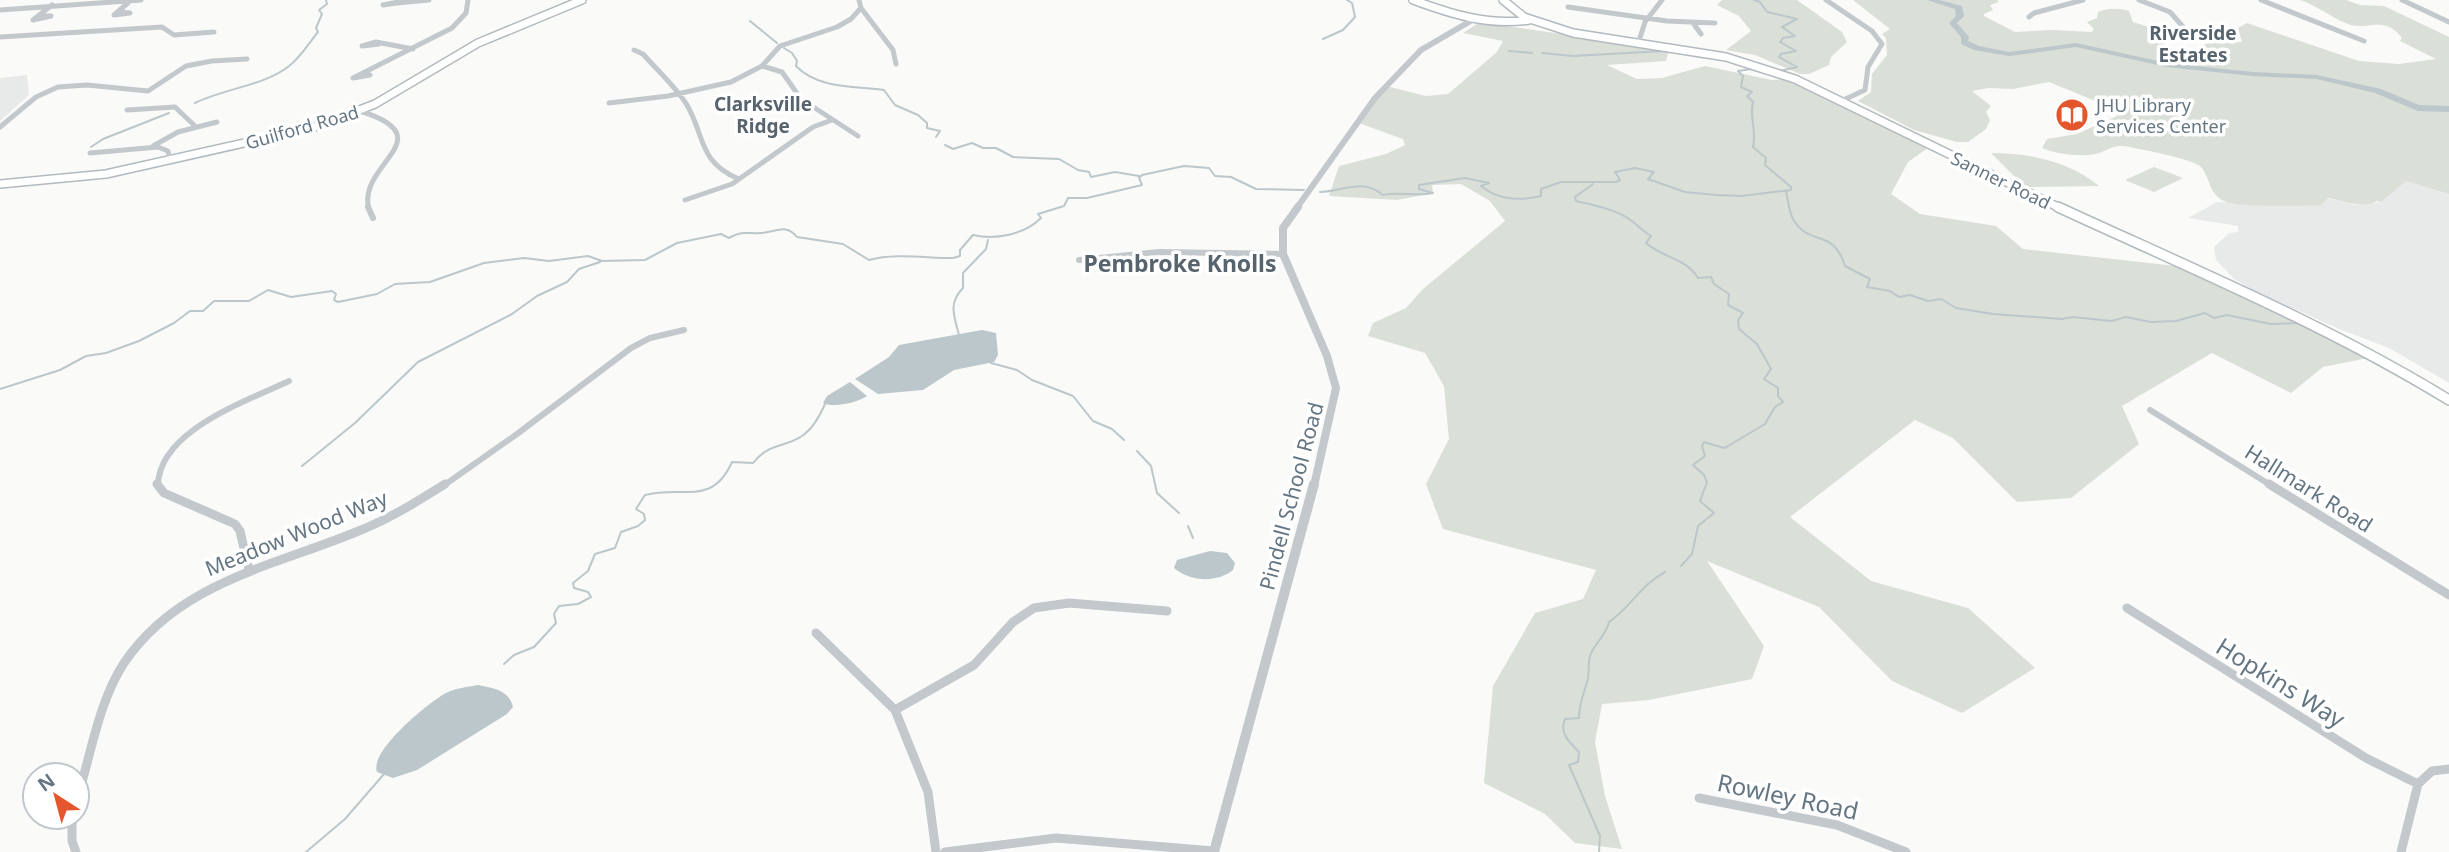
<svg xmlns="http://www.w3.org/2000/svg" width="2449" height="852" font-family="'Noto Sans',sans-serif">
<style>
.built{fill:#e8e9e9}
.green{fill:#dadfd7}
.water{fill:#bbc7cb}
.lines{fill:none;stroke-linecap:round;stroke-linejoin:round}
.stream{stroke:#bbc7cb;stroke-width:2}
.river{fill:#bbc7cb;fill-rule:evenodd}
.secondary-far1-casing{stroke:#b3babf;stroke-width:10}
.secondary-casing{stroke:#b3babf;stroke-width:12}
.minor-far2{stroke:#c3c8cc;stroke-width:5}
.minor-far1{stroke:#c3c8cc;stroke-width:6}
.minor{stroke:#c3c8cc;stroke-width:9}
.tertiary-far2{stroke:#c3c8cc;stroke-width:6}
.tertiary-far1{stroke:#c3c8cc;stroke-width:8}
.tertiary{stroke:#c3c8cc;stroke-width:10}
.secondary-far1{stroke:#fff;stroke-width:7}
.secondary{stroke:#fff;stroke-width:9}
.labels{text-anchor:middle;dominant-baseline:central;stroke-width:7;stroke-linejoin:round;paint-order:stroke}
.far-poi-label{font-size:18px;fill:#657683;stroke:#fff;text-anchor:start}
.far-street-label{font-size:18px;fill:#657683;stroke:#fff}
.far-neighbourhood-label{font-size:19px;font-weight:bold;fill:#57646e;stroke:#fff}
.street-label{font-size:21px;fill:#657683;stroke:#fff}
.neighbourhood-label{font-size:23px;font-weight:bold;fill:#57646e;stroke:#fff}
.near-street-label{font-size:24px;fill:#657683;stroke:#fff}
</style>
<rect width="100%" height="100%" fill="#fafaf8"/>
<path class="built" d="M27,75l2,20 -29,26v-43z
M2406,181l43,13v189l-60,-35 -50,-19 -86,-39 -19,-11 -18,-19 -2,-13 15,-14 9,-1v-6l-50,-8 29,-16 103,4 7,-8 29,7 25,-3z"/>
<path class="green" d="M1722,0h75l45,32 5,10 -16,15 -2,8 -20,9h-9l-45,-19 -29,-5 25,-19 -12,-15 -22,-11z
M1853,0h144l2,2 -9,3 3,5 -9,4v2l31,16 37,-2 40,2 2,-3 -7,-7 10,-4 1,-6c10,-4 21,-4 31,-1l4,11 19,6 -3,2c15,17 32,26 55,21v-6l5,-2 33,-1 -4,-14 9,-5 112,38 40,3 37,-5 -36,-18 2,-3c-17,-23 -35,-8 -51,-13 -18,-6 -33,-19 -51,-25h46l14,5 24,1 65,31v157l-43,-13 -25,21 -4,-1c-14,8 -34,0 -49,-3l-8,8c-20,-1 -80,2 -96,-5 -16,-8 -13,-22 -23,-34 -7,-8 -58,-17 -71,-20 -19,-4 -21,4 -35,7 -14,3 -40,0 -53,-6l5,-9 30,-5 40,-18 -1,-5 -6,-4 -61,-25 -36,7 -24,-1 -17,3 19,15 -5,6 4,8 -4,9 -18,13h-11l-43,-12 -56,-29 13,-9 1,-18 15,-19 -1,-17 -4,-4 8,-5z
M1480,22l189,28 -3,11 -59,4 30,14 25,-1 43,-12 67,14 14,-1 142,69 -20,14 -17,32 29,20 76,12 27,23 162,18 103,47 80,44 -45,9 -32,26 -79,-40 -90,53 17,38 -68,54 -54,4 -64,-64 -38,-18 -125,97 81,64 97,27 67,60 -73,45 -70,-32 -73,-74 -112,-46 57,85 -12,33 -103,21 -47,4 -7,38 10,54 17,53 -47,-6 -30,-29 -61,-31 9,-97 42,-73 48,-14 13,-29 -153,-41 -17,-45 23,-45 -5,-53 -19,-33 -57,-17 5,-13 33,-15 17,-19 82,-68 -15,-20 -29,-17 -29,1 1,8 -36,7 -68,-4 10,-30 47,-12 19,-9 -2,-6 -47,-17 30,-36 40,10 22,-2 49,-42 6,-11 -40,-8z
M1991,153c38,0 78,8 108,33l-69,1 -6,-1z
M2154,167l29,11 -29,14 -29,-12z"/>
<path class="water" d="M982,330l14,3 2,22 -4,7 -40,8 -31,20 -45,4 -23,-15 34,-22 10,-12z
M850,382l17,14c-10,7 -34,12 -44,7l4,-7z
M1210,551l17,2 8,10 -2,7c-16,13 -43,12 -59,-2l3,-8z
M478,685c15,3 31,5 35,22l-6,7 -90,56 -24,8 -16,-6c-8,-21 52,-70 69,-79 10,-5 21,-6 32,-8z"/>
<g class="lines">
<path class="stream" d="M1754,0l6,2 7,10 30,7 -15,8 13,9 -12,2 -3,4 16,9 -15,3 -2,3 18,10 -17,4
M750,21l27,22
M1323,39l20,-9 12,-13 -3,-14 -5,-3
M784,48l8,5 5,8 -1,5c22,23 58,20 88,24l11,15 23,10 9,8v5l13,3 -4,6
M1509,51l23,2
M1542,53l31,3 90,-5
M195,103c28,-14 71,-18 94,-37 11,-8 20,-23 29,-34l-2,-4 6,-14 -3,-4 8,-6 -1,-4
M945,145l8,4 19,-6 11,5h13l17,9 46,2 19,11 11,2 2,5 24,-5 24,4
M91,147l12,-8 66,-26
M1593,184l-18,13 1,4c17,4 39,8 53,18 8,5 13,12 22,17l-5,7c17,15 40,15 52,35l13,-1 3,7 15,10 -1,11 15,8 -5,7 1,9 18,15 14,25 -7,10 14,9v8l5,6 -8,5 -10,17 -37,22 -4,2 -20,-6 -2,4 3,10 -12,9 11,10 3,7 -7,19 14,12 -16,13 -6,28 -11,12
M1786,191c2,8 3,21 7,28 17,29 40,8 52,47l25,13 -3,8 23,4 9,6 11,-2 18,6 13,-2 15,9 37,6 69,5 11,-2 38,4 15,-4 25,5 25,-1 29,-8 9,5 13,-3 44,9 29,-1
M1320,192c24,-1 43,-14 63,3 17,-4 33,2 50,-2l-14,-4v-4l46,-7 24,5 -8,3c17,14 39,15 60,10v-7l20,-7h55l4,-2 -5,-8 20,-4 19,4 -6,7 37,13 31,3 26,1 49,-6v-3l-26,-22 1,-7 -13,-11c4,-17 -4,-30 0,-45l-6,-6 5,-4 -11,-5 2,-11 -5,-5 13,-2 17,5
M959,335c-5,-19 -11,-32 4,-47v-15l23,-24 2,-9
M991,363l26,7 15,10 41,16 20,25 19,8 12,11
M0,389l60,-19 26,-14 20,-3 33,-12 35,-18 16,-12h13l11,-10h35l19,-11 23,7 41,-6 4,3 -2,6 4,2 39,-8 18,-10 35,-2 54,-19 40,-5 25,3 39,-5 14,5 43,-1 32,-17 44,-9 8,4c15,-8 17,-4 32,-5 15,-1 25,-10 36,4l46,7 26,16c27,-7 56,-2 84,-2l7,-2v-6l13,-15c22,5 51,0 68,-17l-3,-4 26,-8 4,-8h19l55,-13 -3,-7 3,-3 42,-9 25,2 6,8 16,1 25,12 48,1
M1137,451l14,15 6,27 22,20
M302,466l53,-43 63,-61 94,-48 25,-18 30,-14 12,-13 21,-7
M1188,526l5,12
M504,664l10,-9 20,-8 22,-24 -2,-9 5,-8 19,-2 13,-7 -3,-5 -14,-4 -1,-5 15,-12 7,-17 20,-6 6,-16 17,-6 7,-6 -1,-6 -8,-5 9,-14c38,-10 67,12 87,-33l21,1c23,-30 49,-5 72,-59
M306,852l39,-33 39,-45
M1599,852l1,-16 -31,-71 9,-3 1,-10c-10,-10 -20,-19 -14,-33l14,-1c0,-15 5,-25 9,-39 1,-7 0,-15 2,-23 5,-14 16,-20 19,-34 21,-14 33,-38 56,-50"/>
<path class="river" d="M1927,0h12l23,6 2,10 -7,7 12,14 -1,4 11,5 30,6 67,-9 91,20 86,9 64,3 64,14 38,16 30,1v6l-31,-1 -43,-18 -58,-14 -64,-3 -86,-9 -91,-20 -67,9 -35,-6 -13,-6v-7l-12,-14 7,-7 -1,-7z"/>
<defs>
<path id="secondary-far1" d="M1413,0c38,14 75,26 116,20
M1503,0l21,17 49,16 153,24 69,22 267,130
M0,184l106,-10 209,-47 60,-23 103,-61 104,-43"/>
<path id="secondary" d="M2058,207c132,61 267,117 391,193"/>
</defs>
<use href="#secondary-far1" class="secondary-far1-casing"/>
<use href="#secondary" class="secondary-casing"/>
<path class="minor-far2" d="M1826,0l46,31 10,13 -14,23 -3,23 -24,11
M2139,0l31,12 15,17 13,6
M2261,0l103,41
M2402,0l47,22
M398,2l-1,1 -14,2z
M397,3l32,-3
M1568,7l99,14 48,2
M861,8l32,42 3,14
M0,10l141,-10
M120,12l10,1 -16,2 15,-13
M41,16h10l-18,4 19,-15
M2029,17l5,-4 49,-13
M1693,23l8,11
M0,37l162,-10 12,8 40,-3
M379,44l-17,2 14,-4 37,7
M1638,44l7,-22 17,-22
M634,50l9,4c14,16 33,33 44,51 18,31 11,57 52,74
M762,66l20,6 19,27 57,37
M364,73l6,2 -17,3 99,-50 14,-15 2,-13
M609,103l59,-7 63,-14 31,-16 18,-20 57,-19 14,-8 10,-11 -2,-8
M127,110l48,-3 21,20
M360,111c86,27 -4,53 9,98
M0,127l36,-30 22,-10 29,-2 61,6 38,-25 26,-5 35,-2
M153,146l25,-14 39,-10
M90,153l68,-6 10,4 2,10
M685,200l47,-16 81,-57 19,-7"/>
<path class="minor-far1" d="M368,207l5,11
M1079,260l80,-8 124,2
M2150,410l122,76
M158,486c0,-55 89,-85 131,-105
M443,486l74,-52 114,-86 19,-10 34,-8"/>
<path class="minor" d="M157,484l7,9 71,31 5,7 9,39
M2269,484l180,111
M2127,608l239,150 52,26
M816,633l79,77 33,82 8,60
M895,710l79,-45 39,-43 21,-14 35,-5 98,8
M1699,798l138,27 69,27
M77,799c14,-44 21,-96 47,-136 55,-82 152,-97 237,-133 30,-12 57,-29 84,-46
M72,817v24l4,11
M945,852l111,-14 158,13
M2401,852l17,-68 14,-13 17,-2"/>
<path class="tertiary-far2" d="M1296,209l79,-111 46,-48 53,-31"/>
<path class="tertiary-far1" d="M1298,207l-15,21v26l44,102 9,32 -22,98"/>
<path class="tertiary" d="M1214,852l100,-368"/>
<use href="#secondary-far1" class="secondary-far1"/>
<use href="#secondary" class="secondary"/>
</g>
<defs>
<symbol id="library-disc" viewBox="-11 -11 22 22"><circle r="9.5" fill="#e4572e" stroke="#fff"/><path d="M-6-4Q-3-5.5-.7-3.5V5Q-3 3-6 4ZM6-4Q3-5.5 .7-3.5V5Q3 3 6 4Z" fill="#fff"/></symbol>
</defs>
<g fill-rule="evenodd">
<use href="#library-disc" x="2053" y="96" width="38" height="38"/>
</g>
<g class="labels">
<g class="far-poi-label">
<text x="2096" y="105">JHU Library<tspan x="2096" dy="21">Services Center</tspan></text>
</g>
<g class="far-street-label">
<text transform="translate(302 127) rotate(-16)">Guilford Road</text>
<text transform="translate(2001 180) rotate(26)">Sanner Road</text>
</g>
<g class="far-neighbourhood-label">
<text x="2193" y="33">Riverside<tspan x="2193" dy="22">Estates</tspan></text>
<text x="763" y="104">Clarksville<tspan x="763" dy="22">Ridge</tspan></text>
</g>
<g class="street-label">
<text transform="translate(2309 488) rotate(32)">Hallmark Road</text>
<text transform="translate(1291 496) rotate(-75)">Pindell School Road</text>
<text transform="translate(296 533) rotate(-22)">Meadow Wood Way</text>
</g>
<g class="neighbourhood-label">
<text x="1180" y="263">Pembroke Knolls</text>
</g>
<g class="near-street-label">
<text transform="translate(2281 682) rotate(32)">Hopkins Way</text>
<text transform="translate(1788 796) rotate(12)">Rowley Road</text>
</g>
</g>
<g transform="translate(56 796) rotate(324)"><circle r="33" fill="#ffffff" stroke="#c1c8cd" stroke-width="2"/>
<path d="M0-5L12 26L0 18L-12 26Z" fill="#e4572e"/>
<text y="-10" font-size="19" font-weight="bold" text-anchor="middle" fill="#657683">N</text>
</g>
</svg>
